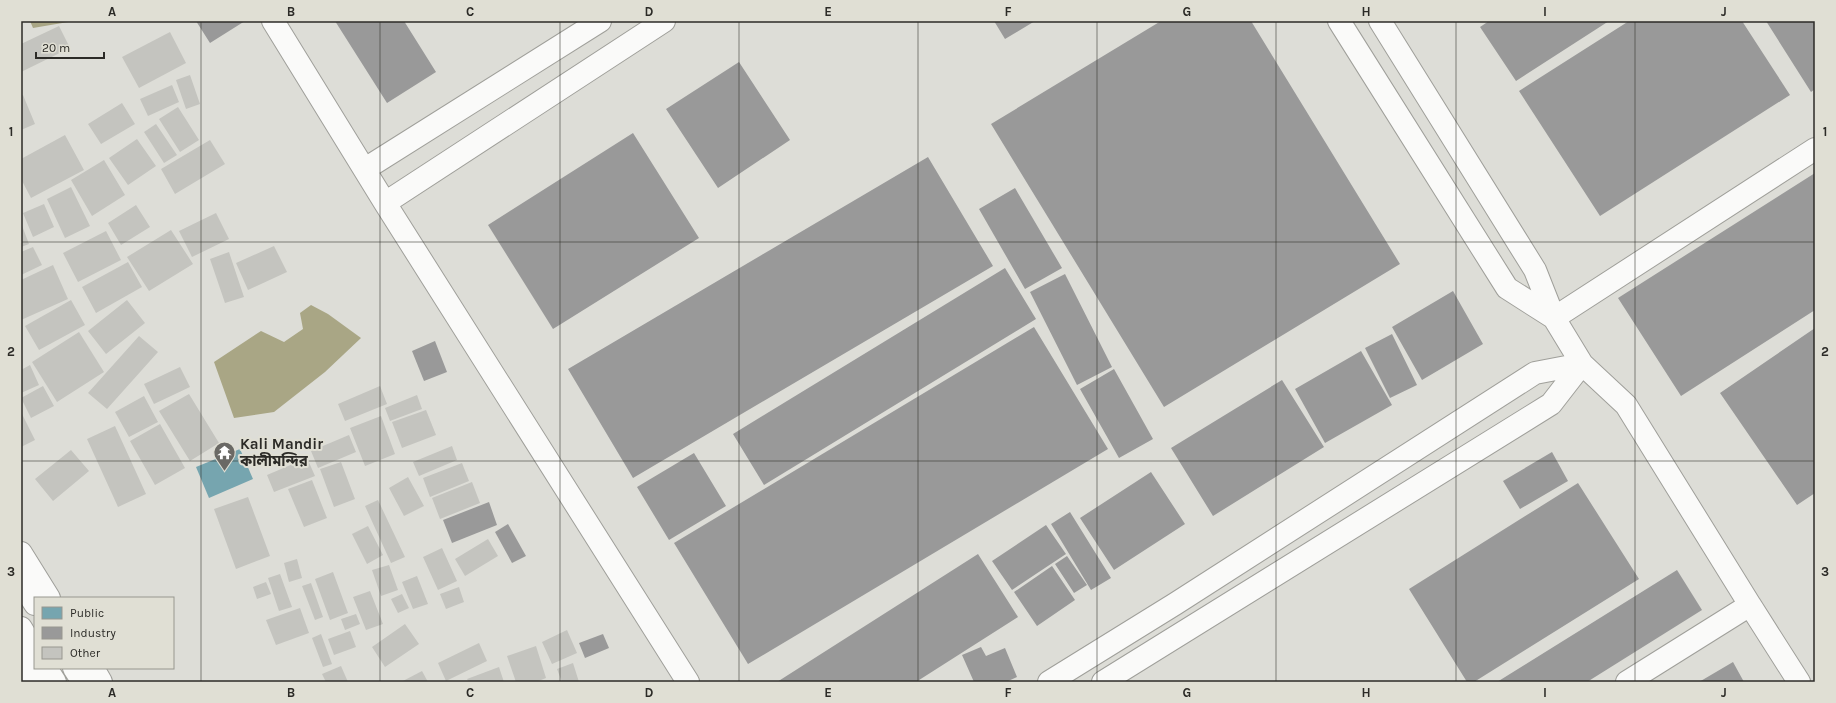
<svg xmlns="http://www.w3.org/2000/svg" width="1836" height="703" font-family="Karla,'Noto Sans Bengali',sans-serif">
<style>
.water{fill:#a9a685}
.public{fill:#76a5af}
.industry{fill:#999}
.building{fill:#c4c4bf}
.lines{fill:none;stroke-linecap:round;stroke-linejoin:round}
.street-casing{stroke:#9f9f9a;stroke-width:24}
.primary-casing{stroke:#9f9f9a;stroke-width:24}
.highway-casing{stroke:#9f9f9a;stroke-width:24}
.street{stroke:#fafaf9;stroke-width:22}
.primary{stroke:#fafaf9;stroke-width:22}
.highway{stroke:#fafaf9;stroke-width:22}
.grid{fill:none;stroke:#2c2b27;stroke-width:1;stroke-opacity:0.55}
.labels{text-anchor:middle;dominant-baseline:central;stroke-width:4;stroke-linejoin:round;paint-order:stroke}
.poi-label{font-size:15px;font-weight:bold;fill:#2c2b27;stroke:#e0dfd4;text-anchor:start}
.neatline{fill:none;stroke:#2c2b27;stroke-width:1.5}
.grid-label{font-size:13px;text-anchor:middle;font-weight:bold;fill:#2c2b27}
</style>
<rect width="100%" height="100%" fill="#ddddd7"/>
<path class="water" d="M30,21h44l-41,7z
M311,305l17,9 33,24 -36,34 -51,40 -40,6 -20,-56 47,-31 23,11 19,-13 -3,-16z"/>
<path class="public" d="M240,449l13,30 -44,19 -13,-31z"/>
<path class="industry" d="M196,21h49l-35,22z
M335,21h69l32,51 -49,31z
M994,21h41l-30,18z
M1161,21h90l149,243 -236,143 -173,-283z
M1489,21h120l-93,60 -36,-54z
M1629,21h113l48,74 -190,121 -81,-125z
M1766,21h49v68l-4,3z
M739,62l51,78 -72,48 -52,-79z
M633,133l66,105 -146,91 -65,-104z
M928,157l65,109 -360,212 -65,-109z
M1815,173v137l-134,86 -63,-98z
M1015,188l47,80 -37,21 -46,-80z
M1005,268l31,51 -272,166 -31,-51z
M1065,274l47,93 -35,18 -47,-93z
M1453,291l30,53 -61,36 -30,-53z
M1034,327l74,122 -360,215 -74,-121z
M1815,328v165l-18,12 -77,-112z
M1392,334l25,51 -27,13 -25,-50z
M435,341l12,31 -23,9 -12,-30z
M1361,351l31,54 -67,38 -30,-54z
M1114,369l39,70 -34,19 -39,-69z
M1282,380l42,67 -111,69 -42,-68z
M1552,452l16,29 -48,28 -17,-28z
M694,453l32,53 -57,34 -32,-53z
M1151,472l34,52 -71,46 -34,-52z
M1578,483l61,96 -165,103h-7l-58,-93z
M489,502l8,23 -45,18 -9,-23z
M1070,512l41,66 -20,12 -40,-66z
M508,524l18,32 -14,7 -17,-31z
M1046,525l20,29 -54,36 -20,-29z
M978,554l40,63 -102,65h-139z
M1067,556l20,29 -13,8 -19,-29z
M1052,566l23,34 -38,26 -23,-34z
M1677,570l25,40 -115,72h-90z
M603,634l6,14 -24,10 -6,-15z
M981,647l5,9 19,-8 12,29 -11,5h-32l-12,-27z
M1733,662l11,20h-45z"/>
<path class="building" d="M59,26l11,22 -49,24v-28z
M170,32l16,31 -47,25 -17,-31z
M190,75l10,29 -14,5 -10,-29z
M172,85l7,17 -31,14 -8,-17z
M23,95l12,29 -14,6v-34z
M122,103l13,21 -34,20 -13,-20z
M178,107l21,33 -19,12 -21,-33z
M156,124l21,31 -13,8 -20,-31z
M65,135l19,35 -53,28 -10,-19v-20z
M137,139l19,27 -28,19 -19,-27z
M210,140l15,24 -50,30 -14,-25z
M104,160l21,35 -33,21 -21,-36z
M71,187l19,39 -25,12 -18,-39z
M44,204l10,23 -21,10 -10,-24z
M136,205l14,22 -29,18 -13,-22z
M216,213l13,26 -37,18 -13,-26z
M21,223l8,21 -8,3z
M171,230l22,34 -44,27 -22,-34z
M106,231l15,29 -43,22 -15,-29z
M274,246l13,26 -39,18 -12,-27z
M33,247l9,18 -21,10v-23z
M229,252l15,45 -19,6 -15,-44z
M128,262l14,25 -46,26 -14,-26z
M53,265l15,34 -47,21v-40z
M71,300l14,25 -46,25 -14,-24z
M127,300l18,23 -39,31 -18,-23z
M79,332l25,40 -47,30 -25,-40z
M139,336l19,16 -51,57 -19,-16z
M30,365l9,20 -18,8v-23z
M180,367l10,20 -36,17 -10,-20z
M43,386l11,20 -23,12 -10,-20z
M380,386l7,18 -42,17 -7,-17z
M189,394l30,49 -29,18 -31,-50z
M417,395l5,14 -32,12 -5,-13z
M144,396l14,26 -29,15 -14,-25z
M426,410l10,25 -34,13 -10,-26z
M21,412l14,28 -14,7z
M381,416l14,38 -30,12 -15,-38z
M160,424l25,44 -30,17 -25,-44z
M115,426l31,68 -28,13 -31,-68z
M349,435l7,17 -38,16 -7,-17z
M452,446l5,14 -38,16 -6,-14z
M71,450l18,21 -36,30 -18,-22z
M307,458l8,18 -41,16 -7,-17z
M341,462l14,37 -21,8 -14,-38z
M462,463l7,18 -39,16 -7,-19z
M408,477l16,29 -20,10 -15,-28z
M312,480l15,38 -23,9 -16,-38z
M472,482l8,21 -40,16 -8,-21z
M248,497l22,59 -34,13 -22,-60z
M378,500l27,57 -14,6 -26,-57z
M368,526l15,29 -16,9 -15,-30z
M488,539l10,17 -33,20 -10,-17z
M442,548l15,33 -19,9 -15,-33z
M297,559l5,19 -13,4 -5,-19z
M389,565l9,25 -17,6 -9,-26z
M333,572l15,41 -18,7 -15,-41z
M280,574l12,33 -13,4 -11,-33z
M417,576l11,28 -15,5 -11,-27z
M266,582l5,12 -14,5 -4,-12z
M311,583l12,34 -8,3 -13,-34z
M459,587l5,15 -18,7 -6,-15z
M370,591l13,33 -17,6 -13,-33z
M402,594l7,14 -11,5 -7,-14z
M300,608l9,25 -33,12 -10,-25z
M356,614l4,10 -15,6 -4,-11z
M405,624l14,20 -34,23 -13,-20z
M567,630l10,23 -25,11 -10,-22z
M350,631l6,16 -22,8 -6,-16z
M321,634l11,30 -9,3 -11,-29z
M479,643l8,18 -41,20 -8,-18z
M536,646l10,32 -10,4h-20l-9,-26z
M573,663l6,19h-17l-5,-13z
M341,666l7,16h-22l-4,-8z
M499,667l5,15h-35l-2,-3z
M422,671l6,11h-27z"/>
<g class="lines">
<defs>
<path id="street" d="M273,21l112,182 303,479
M1339,21l168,267 47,30
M1380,21l155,249 19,48 28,46 44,41 124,200 -123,77
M365,169l235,-148
M385,203l279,-182
M1554,318l261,-169
M1750,605l49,77
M1049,682l126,-78 360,-231 47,-9
M1103,682l448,-278 31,-40"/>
<path id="primary" d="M21,553l28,45
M21,660l14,22
M93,668l8,14"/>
<path id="highway" d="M21,582l14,22
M21,628l14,23
M46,668l9,14
M74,668l9,14"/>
</defs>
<use href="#street" class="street-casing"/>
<use href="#primary" class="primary-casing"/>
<use href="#highway" class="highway-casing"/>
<use href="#street" class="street"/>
<use href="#primary" class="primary"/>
<use href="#highway" class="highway"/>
</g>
<path class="grid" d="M201,21v661M380,21v661M560,21v661M739,21v661M918,21v661M1097,21v661M1276,21v661M1456,21v661M1635,21v661M21,242h1794M21,461h1794"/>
<defs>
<symbol id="temple-pin" viewBox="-11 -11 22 30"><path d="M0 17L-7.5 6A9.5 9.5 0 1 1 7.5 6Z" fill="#6a6965" stroke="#e0dfd4"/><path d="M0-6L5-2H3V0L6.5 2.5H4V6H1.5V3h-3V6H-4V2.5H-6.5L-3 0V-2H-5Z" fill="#fff"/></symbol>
</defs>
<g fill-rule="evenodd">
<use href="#temple-pin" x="212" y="440" width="25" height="34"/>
</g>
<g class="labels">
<g class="poi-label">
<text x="240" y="444">Kali Mandir<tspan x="240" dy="17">কালীমন্দির</tspan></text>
</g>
</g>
<rect width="1836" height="703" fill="none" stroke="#e0dfd4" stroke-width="44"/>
<rect x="34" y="597" width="140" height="72" fill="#e0dfd4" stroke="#98978f"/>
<rect x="42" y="607" width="20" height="12" fill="#76a5af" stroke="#98978f"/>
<text x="70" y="617" font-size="12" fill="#2c2b27">Public</text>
<rect x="42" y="627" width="20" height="12" fill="#999999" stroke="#98978f"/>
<text x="70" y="637" font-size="12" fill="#2c2b27">Industry</text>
<rect x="42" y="647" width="20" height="12" fill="#c4c4bf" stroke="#98978f"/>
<text x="70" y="657" font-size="12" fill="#2c2b27">Other</text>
<path d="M36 52v6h68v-6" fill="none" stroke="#2c2b27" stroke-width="2"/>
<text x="42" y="52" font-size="12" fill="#2c2b27" stroke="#e0dfd4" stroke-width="3" paint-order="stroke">20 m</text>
<rect x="22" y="22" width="1792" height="659" class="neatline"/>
<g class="grid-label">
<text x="112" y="16">A</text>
<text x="291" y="16">B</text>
<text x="470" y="16">C</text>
<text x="649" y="16">D</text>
<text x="828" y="16">E</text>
<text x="1008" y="16">F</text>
<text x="1187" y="16">G</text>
<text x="1366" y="16">H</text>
<text x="1545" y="16">I</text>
<text x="1724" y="16">J</text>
<text x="11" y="136">1</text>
<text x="1825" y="136">1</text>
<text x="11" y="356">2</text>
<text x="1825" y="356">2</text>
<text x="11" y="576">3</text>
<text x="1825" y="576">3</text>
<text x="112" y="697">A</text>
<text x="291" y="697">B</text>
<text x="470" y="697">C</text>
<text x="649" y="697">D</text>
<text x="828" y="697">E</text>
<text x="1008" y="697">F</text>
<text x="1187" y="697">G</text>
<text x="1366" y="697">H</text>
<text x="1545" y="697">I</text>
<text x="1724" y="697">J</text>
</g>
</svg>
